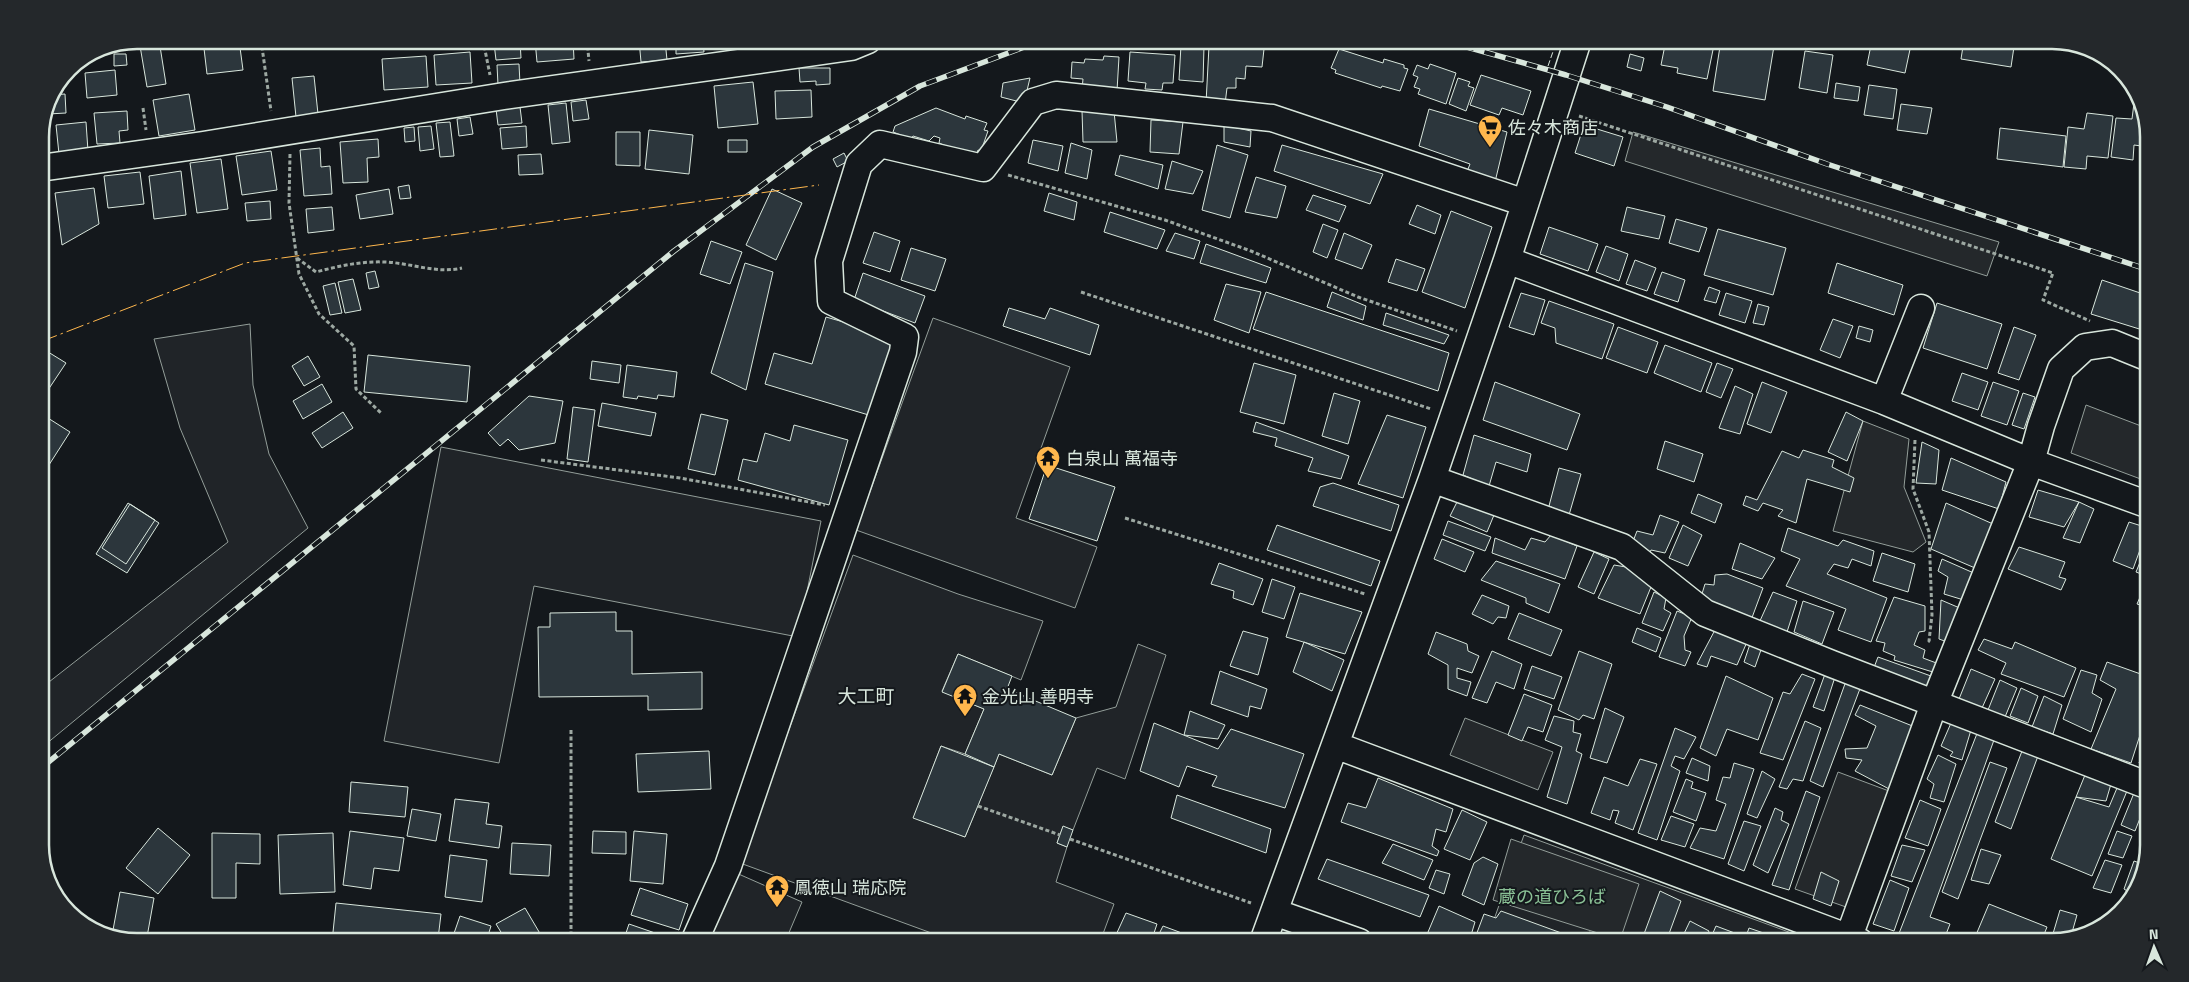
<svg xmlns="http://www.w3.org/2000/svg" width="2189" height="982" font-family="'Titillium Web','Noto Sans JP',sans-serif">
<style>
.green{fill:#202428;stroke:#939e99}
.parking{fill:#24282b;stroke:#939e99}
.building{fill:#2c363c;stroke:#d8e6dc}
.lines{fill:none;stroke-linecap:round;stroke-linejoin:round}
.minor-casing{stroke:#d8e6dc;stroke-width:29}
.path{stroke:#9da8a2;stroke-width:3;stroke-dasharray:4 2.5;stroke-linecap:butt}
.minor{stroke:#14181c;stroke-width:26}
.rail-casing{stroke:#d8e6dc;stroke-width:5.5}
.rail{stroke:#14181c;stroke-width:4;stroke-dasharray:11;stroke-linecap:butt}
.fence{stroke:#d8e6dc;stroke-width:1;stroke-dasharray:6 2.5;stroke-linecap:butt}
.power{stroke:#ffb74d;stroke-width:1;stroke-dasharray:18 4 2.5 4;stroke-linecap:butt}
.labels{text-anchor:middle;dominant-baseline:central;stroke-width:4;stroke-linejoin:round;paint-order:stroke}
.poi-label{font-size:18px;fill:#d8e6dc;stroke:#14181c;text-anchor:start}
.park-label{font-size:18px;fill:#8ac095;stroke:#14181c}
.neighbourhood-label{font-size:19px;fill:#d8e6dc;stroke:#14181c}
.rim{fill:none;stroke:#d8e6dc;stroke-width:2.5}
</style>
<rect width="100%" height="100%" fill="#14181c"/>
<path class="green" d="M933,318l137,49 -54,151 81,29 -22,61 -219,-78z
M250,324l3,61 16,69 39,74 -268,221v-60l188,-147 -48,-114 -26,-89z
M441,447l380,74 -23,116 -264,-51 -35,177 -115,-22z
M853,555l105,39 85,27 -22,59 -63,-26 -16,37 42,18 -19,45 -24,-8 -27,71 51,20 34,-83 53,21 24,-57 40,-11 22,-63 28,11 -41,124 -28,-11 -24,62 -10,-3 -6,16 10,4 -11,35 58,22 -14,38h-144l-216,-79z
M1524,835l292,107h-330z
M734,872l68,30 -17,40h-82z"/>
<path class="parking" d="M1633,132l366,110 -12,34 -362,-115z
M2086,405l63,24v41l-3,11 -75,-28z
M1863,421l46,18 -5,48 22,55 -13,10 -80,-21z
M1465,718l88,34 -15,38 -88,-35z
M1838,772l51,19 -43,116 -51,-18z
M1511,839l128,45 -19,56 -127,-40z"/>
<path class="building" d="M139,40h20l7,44 -19,3z
M203,40h36l4,30 -36,4z
M394,40h23l1,7 -23,2z
M428,40h22l1,6 -22,2z
M535,40h38l1,19 -37,3z
M595,40h29l-28,3z
M639,40h26l2,20 -26,2z
M676,40h27l1,12 -28,2z
M732,40h11v9h-11z
M1666,40h49l-8,39 -30,-6 1,-5 -17,-3z
M1721,40h54l-10,60 -52,-9z
M1804,40h32l-1,9 -32,-4z
M1872,40h40l-7,33 -38,-8z
M1964,40h51l-4,27 -50,-8z
M520,41l1,17 -25,2 -2,-17z
M1181,45l23,1 -1,36 -24,-2z
M1209,46l55,3 -2,18 -16,-1 -1,13 -9,-1v10h-9l-2,16 -19,-1z
M1339,49l44,14 1,-4 20,6v3l4,1 -8,22 -18,-5 -1,2 -46,-15 1,-3 -5,-2z
M1805,51l28,4 -6,38 -28,-5z
M470,52l2,31 -36,2 -2,-30z
M1130,52l45,3 -2,28h-10l-1,7 -17,-1 1,-6 -18,-2z
M114,54h12l1,11 -13,1z
M1630,54l14,4 -3,13 -14,-4z
M426,56l2,31 -44,3 -2,-31z
M1104,56l15,1 -2,34 -35,-2 1,-10 -12,-1 1,-16 12,1 1,-4 18,1z
M519,64l1,20 -22,1 -1,-20z
M1430,64l26,9 -10,31 -28,-10 2,-5 -6,-2 4,-10 -5,-2 4,-10 11,4z
M799,68h31v16l-14,1v-4l-16,1z
M115,70l2,25 -30,3 -2,-25z
M1481,75l50,16 -8,24 -21,-7 -3,7 -29,-10z
M314,76l4,38 -22,3 -4,-39z
M1030,78l-6,25 -23,-6 2,-14z
M1458,78l12,4 -2,4 6,2 -8,23 -17,-7z
M753,82l5,42 -40,4 -4,-42z
M1836,83l24,4 -2,14 -24,-3z
M1869,85l28,4 -4,30 -29,-4z
M811,90l1,27 -36,2 -1,-28z
M65,94l1,19 -18,1 -1,-13 4,-6z
M189,94l6,36 -36,6 -6,-36z
M586,100l3,19 -16,2 -2,-19z
M566,103l4,39 -18,2 -4,-39z
M2134,103l6,1 9,27v16l-15,-2 -1,15 -22,-3 5,-39 16,1z
M1901,104l31,4 -5,26 -30,-4z
M520,107l2,16 -24,2 -2,-16z
M936,108l29,11 1,-3 21,7 -3,7 4,1 -7,20 -3,-1 -3,8 -36,-15 1,-5 -6,-2 -5,5 -16,-5 -2,3 -18,-7 2,-6z
M1429,109l78,23 -12,50 -29,-8 4,-10 -51,-18z
M127,111l1,19 -9,1 1,12 -23,1 -3,-31z
M1082,111h32l3,31h-34z
M2087,113l26,3 -5,42 -21,-2 -1,13 -22,-2 4,-40 16,2z
M470,117l3,17 -14,2 -2,-17z
M1151,120l32,2 -4,32 -29,-2z
M86,122l2,29 -29,3 -3,-29z
M450,122l4,34 -14,1 -4,-34z
M1224,125l27,6 -1,16 -26,-5z
M1584,125l39,12 -9,29 -39,-13z
M431,126l3,23 -14,2 -2,-24z
M526,126l1,21 -25,2 -2,-21z
M42,127l4,29h-6v-25z
M414,127l1,14 -10,1 -1,-14z
M2000,128l66,8 -3,31 -66,-8z
M649,130l44,5 -4,39 -44,-5z
M616,132h24v34l-24,-1z
M378,139l1,18 -12,1 1,24 -25,1 -3,-41z
M728,140h19v12h-19z
M1033,140l30,6 -5,25 -30,-8z
M1071,143l21,7 -5,29 -22,-6z
M1217,145l31,10 -18,63 -28,-8z
M1282,145l101,29 -13,30 -96,-33z
M320,148l1,19 9,-1 2,28 -28,2 -4,-46z
M271,151l6,39 -35,5 -6,-39z
M844,153l4,8 -11,6 -4,-8z
M541,154l2,20 -24,1 -1,-20z
M1120,155l43,10 -5,24 -43,-14z
M221,159l7,50 -31,4 -7,-50z
M1172,161l31,10 -10,23 -28,-5z
M181,171l5,44 -32,4 -5,-43z
M140,172l4,32 -36,4 -4,-32z
M1256,177l30,9 -9,32 -32,-6z
M409,185l2,13 -11,1 -2,-12z
M94,188l5,36 -37,21 -7,-52z
M389,189l4,25 -33,5 -4,-24z
M772,189l30,14 -26,57 -30,-15z
M1049,193l28,9 -3,18 -30,-9z
M1313,195l33,11 -7,16 -33,-12z
M270,201l1,18 -24,2 -2,-18z
M1417,205l24,10 -6,19 -26,-10z
M332,207l2,23 -26,3 -2,-24z
M1627,207l38,9 -6,23 -38,-8z
M1451,211l41,16 -27,81 -43,-16z
M1110,212l55,18 -8,19 -53,-17z
M1676,219l31,9 -8,24 -30,-9z
M1323,224l15,6 -11,28 -14,-6z
M1549,227l49,17 -10,27 -48,-17z
M1718,229l68,19 -13,47 -69,-20z
M874,232l26,9 -10,31 -27,-9z
M1175,233l25,8 -6,18 -28,-8z
M1344,233l28,12 -10,24 -27,-10z
M711,241l31,11 -12,32 -30,-10z
M1206,244l65,24 -5,15 -66,-20z
M1606,246l22,8 -9,27 -23,-9z
M911,248l35,11 -11,32 -34,-11z
M1396,259l29,10 -8,22 -29,-9z
M1635,260l21,8 -9,23 -21,-7z
M745,263l28,9 -27,118 -35,-17z
M1837,263l66,22 -9,30 -66,-22z
M375,271l4,16 -10,2 -3,-16z
M1662,272l23,8 -7,22 -24,-8z
M863,273l62,23 -10,27 -61,-23z
M353,279l8,31 -16,3 -7,-31z
M2102,280l47,16v36l-58,-18z
M335,283l7,30 -12,2 -7,-29z
M1226,284l35,8 -12,41 -35,-13z
M1709,287l11,4 -4,12 -12,-3z
M1266,292l183,61 -11,38 -185,-62z
M1332,292l34,14 -3,14 -36,-13z
M1521,293l24,7 -11,35 -25,-8z
M1726,293l26,8 -7,22 -26,-8z
M1549,301l65,23 -12,35 -46,-16 -1,-15 -14,-5z
M1937,303l65,21 -15,45 -64,-21z
M1758,304l11,3 -5,18 -11,-2z
M1009,308l36,11 5,-11 49,17 -9,30 -87,-29z
M1386,313l63,22 -5,9 -61,-19z
M826,317l70,20 -24,79 -107,-32 9,-31 38,11z
M1833,319l20,7 -13,32 -20,-8z
M1859,326l14,4 -3,12 -14,-4z
M1618,327l40,15 -11,31 -41,-15z
M2014,327l22,8 -17,45 -21,-7z
M1665,345l47,18 -11,29 -47,-19z
M40,347l26,16 -26,39z
M368,355l102,11 -3,36 -103,-10z
M308,356l12,21 -16,9 -12,-20z
M592,361l29,4 -2,18 -29,-4z
M1254,363l42,12 -12,49 -44,-12z
M1717,363l16,6 -12,29 -15,-6z
M627,365l50,7 -3,25 -16,-2 -1,4 -19,-3 -1,3 -14,-2z
M1962,373l26,9 -10,28 -26,-9z
M1495,382l85,32 -13,36 -84,-30z
M1762,382l25,10 -16,41 -24,-9z
M1993,382l26,9 -12,34 -26,-9z
M322,384l10,18 -29,17 -10,-18z
M1735,386l18,8 -13,40 -21,-6z
M1334,393l26,8 -12,43 -26,-8z
M2023,393l12,4 -11,32 -12,-4z
M529,396l34,5 -8,42 -36,7 -11,-11 -8,7 -12,-13z
M602,403l54,10 -5,23 -53,-10z
M573,407l22,3 -7,52 -21,-3z
M343,412l10,16 -31,20 -10,-15z
M1846,412l17,9 -16,40 -19,-9z
M40,413l30,19 -30,47z
M701,414l27,6 -13,55 -27,-6z
M1387,415l39,12 -23,71 -45,-14z
M1256,422l93,34 -8,23 -33,-8 5,-13 -38,-12 2,-8 -24,-6z
M794,425l54,15 -19,65 -91,-25 5,-21 14,3 8,-29 25,8z
M1474,435l57,19 -4,18 -31,-10 -7,24 -26,-11z
M1665,441l38,13 -9,28 -37,-13z
M1922,442l17,8 -3,34 -20,-1z
M1803,450l31,10 -2,7 22,11 -4,14 -43,-13 -11,44 -18,-7 5,-6 -20,-7 -5,8 -15,-6 3,-9 11,4 25,-49 17,7z
M1951,458l55,24 -7,27 -57,-19z
M1047,465l68,22 -18,54 -68,-22z
M1559,468l22,6 -12,41 -20,-9z
M1333,483l66,22 -8,26 -78,-25 7,-19z
M2038,490l41,12 -15,25 -35,-10z
M1698,494l24,10 -7,19 -24,-10z
M1458,500l36,15 -7,17 -37,-16z
M2079,502l15,7 -14,34 -17,-5z
M128,503l31,20 -32,50 -31,-19z
M1946,503l47,21 -18,44 -44,-19z
M130,504l25,16 -29,44 -24,-16z
M1660,515l19,7 -14,31 -14,-3 -3,6 -18,-7 7,-18 16,4z
M1448,521l43,16 -6,14 -42,-16z
M2129,522l19,6 -15,41 -20,-8z
M1277,525l103,36 -9,25 -104,-36z
M1683,525l19,10 -14,31 -19,-8z
M1788,528l50,18 5,-6 31,11 -3,15 -19,-7 -4,9 -14,-4 -7,10 60,24 -16,44 -33,-12 8,-21 -60,-23 14,-27 -19,-8z
M1551,535l26,11 -12,33 -73,-26 3,-15 30,12 6,-12 14,4z
M1442,539l32,13 -9,20 -31,-13z
M2149,540v37l-13,-5z
M1740,543l35,15 -13,21 -30,-10z
M2019,547l46,15 -6,15 7,2 -5,11 -53,-21z
M1594,552l15,7 -15,35 -16,-7z
M1882,553l33,11 -7,28 -35,-11z
M1942,559l34,15 -9,27 -23,-7 4,-17 -10,-6z
M1496,561l64,23 -11,29 -23,-10v-5l-45,-18z
M1219,563l44,16 -10,26 -20,-7 1,-7 -23,-7z
M1614,565l12,2 25,20 -11,27 -42,-16z
M1727,574l36,14 -13,35 -49,-26 4,-13 9,1 1,-10z
M1272,579l23,8 -11,32 -22,-7z
M2147,581l2,1v26l-12,-4z
M1654,592l12,6 -2,11 7,4 -8,18 -21,-8z
M1773,592l24,9 -11,34 -27,-12z
M1300,593l62,19 -17,42 -59,-17z
M1482,595l27,11 -3,12 -8,-1 -5,7 -21,-10z
M1894,597l31,9v25l-6,1 -5,13 11,5 -2,8 16,6 -3,9 -42,-13 1,-4 -12,-5 2,-8 -9,-2z
M1941,600l21,9 -12,34 -11,-4z
M1803,601l31,11 -12,32 -28,-12z
M1677,611l15,6 -8,19 1,14 6,2 -6,14 -26,-9z
M616,612v19h16v43l70,-2v37l-54,1v-14l-109,1 -1,-70h12v-14z
M1519,613l43,17 -11,26 -43,-17z
M1637,628l24,10 -5,14 -24,-10z
M1716,628l31,14 -10,23 -26,-9 -4,11 -10,-3z
M1243,631l25,7 -10,37 -28,-9z
M1436,632l31,12 1,7 11,5 -7,17 -15,-5v10l14,4 -4,14 -19,-7v-24l-20,-11z
M1984,639l28,10 3,-7 61,26 -12,29 -63,-23 5,-11 -28,-13z
M1751,641l11,6 -7,20 -11,-5z
M1304,642l40,18 -12,31 -39,-19z
M1492,651l30,13 -8,25 -18,-7 -9,21 -15,-5z
M1579,651l33,13 -18,55 -11,-4 -4,5 -21,-10z
M958,654l54,22 -5,13 69,29 -24,57 -53,-21 -5,13 -29,-13 19,-45 -42,-17z
M1878,657l53,19 -2,13 -56,-19z
M2107,662l42,15v30l-18,56 -40,-14 25,-60 -16,-9z
M1532,666l30,11 -8,22 -30,-10z
M1971,669l24,10 -13,29 -23,-9z
M2081,670l16,5 -5,18 10,6 -11,33 -28,-13z
M1220,671l47,18 -6,20 -11,-3 -2,11 -37,-13z
M1802,674l13,5 -32,81 -23,-7 23,-61 7,2z
M1825,674l10,3 -11,34 -11,-4z
M1726,676l47,22 -15,42 -31,-11 -11,27 -16,-8z
M2000,680l17,8 -12,29 -17,-7z
M1846,681l15,5 -38,101 -13,-6z
M2021,688l17,8 -10,27 -18,-7z
M1524,694l28,11 -9,27 -15,-5 -6,14 -14,-6z
M2044,696l18,9 -9,29 -21,-7z
M1860,705l55,22 -24,63 -36,-19 7,-11 -16,-2 -1,-9 22,-1 9,-22 -21,-11z
M1605,708l19,9 -17,46 -17,-5z
M1190,711l35,14 -7,14 -34,-4z
M1554,716l20,5 -1,11 8,2 -5,17 6,3 -15,50 -20,-7 15,-50 -17,-7z
M1805,721l16,7 -18,53 -10,-2 -6,10 -8,-2z
M1154,723l64,26 13,-20 73,25 -19,54 -73,-22 5,-10 -30,-10 -8,21 -39,-16z
M1951,723l20,7 -9,30 -12,-4 3,-4 -12,-6z
M1675,728l21,9 -12,22 -9,-3 -4,10 9,5 -23,69 -19,-7z
M1978,731l16,9 -64,177 20,7 -7,18h-29l-16,-6z
M2149,734v32l-10,-3z
M941,746l53,21 -29,70 -52,-19z
M709,751l2,38 -73,3 -2,-38z
M2022,751l16,5 -27,73 -16,-7z
M1938,755l18,9 -12,38 -14,-4 4,-14 -7,-5z
M1692,758l18,8 -2,15 -22,-8z
M1640,759l17,5 -24,66 -18,-7 4,-12 -6,-1 -3,10 -19,-7 13,-36 24,9z
M1990,762l17,6 -49,131 -16,-7z
M1734,763l20,6 -30,90 -34,-11 10,-20 16,3 10,-27 -10,-4 7,-23 7,1z
M1762,771l13,8 -18,39 -10,-4z
M2085,775l26,9 -5,17 -30,-4z
M1378,778l75,31 -7,23 -10,-3 -4,17 7,5 -2,5 -96,-34 7,-19 18,5z
M1686,779l7,3 -2,6 15,5 -10,28 -23,-9z
M351,782l57,5 -3,30 -56,-5z
M2117,788l10,3 -35,85 -41,-17 25,-62 33,10z
M1806,791l14,6 -31,93 -17,-5z
M2134,793l14,5 -13,33 -14,-6z
M1177,795l94,34 -5,24 -95,-35z
M455,799l34,4 -3,21 16,2 -3,22 -50,-7z
M1920,800l21,9 -13,37 -23,-8z
M1775,808l8,4 -2,8 8,4 -21,49 -15,-8z
M412,809l29,5 -5,27 -29,-5z
M1462,810l25,12 -17,38 -26,-11z
M1671,816l23,8 -9,23 -24,-7z
M1744,821l17,5 -17,45 -16,-7z
M1063,826l10,4 -6,17 -10,-4z
M158,828l32,27 -32,39 -32,-26z
M350,831l54,7 -5,33 -25,-3 -3,21 -28,-4z
M593,831l33,1v22l-34,-1z
M634,831l33,3 -4,50 -33,-3z
M2117,831l15,5 -9,22 -15,-4z
M212,833l48,1v30l-24,-1v35h-24z
M333,833l2,59 -55,2 -2,-59z
M512,843l39,2 -2,31 -39,-2z
M1393,844l40,16 -9,20 -42,-17z
M1902,845l23,5 -13,32 -21,-6z
M1981,849l20,6 -12,29 -18,-4z
M450,855l37,5 -5,42 -37,-5z
M1483,857l15,7 -14,41 -22,-10 12,-32z
M1327,859l102,36 -9,22 -102,-38z
M2105,860l17,5 -11,28 -18,-5z
M2134,861l11,4 -4,17 -9,12 -8,-5z
M1436,870l14,4 -6,20 -15,-6z
M1821,872l18,9 -8,25 -18,-7z
M1890,880l19,8 -15,43 -21,-7z
M640,888l48,16 -9,26 -48,-15z
M1660,891l21,10 -15,41h-25z
M120,892l34,6 -7,39 -34,-7z
M336,903l105,11 -3,25 -66,-6 -1,9h-39z
M1989,904l58,23 -6,15h-68z
M1439,906l36,16 -6,20h-16l-25,-10z
M525,908l20,34h-38l-11,-18z
M2060,910l17,5 -6,21 -11,4 -8,-3z
M1501,911l85,31h-100l-11,-4 9,-24 12,4z
M1126,913l31,11 -6,18h-23l-13,-5z
M460,916l31,10 -5,16h-35z
M1690,921l19,10 -5,11h-24z
M629,924l29,10 -3,8h-32z
M1163,926l43,16h-51z
M1716,926l24,9 -3,7h-28z
M1749,928l32,11 -1,3h-36z
M1300,936l17,6h-19z"/>
<g class="lines">
<defs>
<path id="minor" d="M40,168l163,-23 301,-49 347,-49 17,-7
M1507,260l377,141 147,61 118,43
M1884,401l37,-93
M1432,479l190,68 83,66 127,51 317,122
M1335,745l525,197
M1274,912l85,30
M694,942l34,-76 175,-514 2,-15 -74,-36 -2,-40 30,-97 21,-20 103,24 50,-66 23,-7 216,23 253,85
M1263,942l169,-463 75,-219 71,-220
M1847,942l87,-238 97,-242 10,-36 20,-57 24,-22 27,-4 37,15"/>
</defs>
<use href="#minor" class="minor-casing"/>
<path class="path" d="M261,40l10,71
M483,40l7,35
M587,40l2,21
M588,46l37,-6
M143,108l3,22
M1579,116l474,157 -10,27 47,21
M290,154l-1,49 10,71 20,40 35,32 2,43 25,24
M1008,175l157,45 86,31 107,46 99,34
M297,258l19,14c23,-6 45,-11 69,-10 26,1 51,12 77,6
M1081,292l350,117
M1915,440l-2,49 16,43 3,83 -3,26 3,2
M541,460l139,18 145,27
M1125,518l240,76
M978,806l82,29
M1070,839l181,64
M571,942v-214
M1588,942l3,-11"/>
<use href="#minor" class="minor"/>
<defs>
<path id="rail" d="M1442,40l124,35 101,32 160,57 322,106
M40,769l634,-518 139,-104 107,-61 123,-46"/>
</defs>
<use href="#rail" class="rail-casing"/>
<use href="#rail" class="rail"/>
<path class="fence" d="M1548,66l8,-23"/>
<path class="power" d="M40,342l205,-79 574,-78"/>
</g>
<defs>
<symbol id="supermarket-pin" viewBox="-11 -11 22 30"><path d="M0 17L-7.5 6A9.5 9.5 0 1 1 7.5 6Z" fill="#ffb74d" stroke="#14181c"/><path d="M-6-5.5h2.5l.6 2H6L4.5 2H-2.5L-4.4-4H-6ZM-1.5 3.2a1.3 1.3 0 1 0 .1 0ZM3 3.2a1.3 1.3 0 1 0 .1 0Z" fill="#111"/></symbol>
<symbol id="temple-pin" viewBox="-11 -11 22 30"><path d="M0 17L-7.5 6A9.5 9.5 0 1 1 7.5 6Z" fill="#ffb74d" stroke="#14181c"/><path d="M0-6L5-2H3V0L6.5 2.5H4V6H1.5V3h-3V6H-4V2.5H-6.5L-3 0V-2H-5Z" fill="#111"/></symbol>
</defs>
<g fill-rule="evenodd">
<use href="#supermarket-pin" x="1476" y="113" width="28" height="38"/>
<use href="#temple-pin" x="1034" y="444" width="28" height="38"/>
<use href="#temple-pin" x="951" y="682" width="28" height="38"/>
<use href="#temple-pin" x="763" y="873" width="28" height="38"/>
</g>
<g class="labels">
<g class="poi-label">
<text x="1508" y="127">佐々木商店</text>
<text x="1066" y="458">白泉山 萬福寺</text>
<text x="982" y="696">金光山 善明寺</text>
<text x="794" y="887">鳳徳山 瑞応院</text>
</g>
<g class="park-label">
<text x="1552" y="896">蔵の道ひろば</text>
</g>
<g class="neighbourhood-label">
<text x="866" y="695">大工町</text>
</g>
</g>
<path d="M0 0H2189V982H0ZM137 49H2052A88 88 0 0 1 2140 137V845A88 88 0 0 1 2052 933H137A88 88 0 0 1 49 845V137A88 88 0 0 1 137 49Z" fill="#24282b" fill-rule="evenodd"/>
<path class="rim" d="M137 49H2052A88 88 0 0 1 2140 137V845A88 88 0 0 1 2052 933H137A88 88 0 0 1 49 845V137A88 88 0 0 1 137 49Z"/>
<g transform="translate(2154 947) rotate(358)" stroke="#14181c" stroke-width="4" paint-order="stroke">
<path d="M0-4L9 19L0 12L-9 19Z" fill="#d8e6dc"/>
<text y="-8" font-size="14" font-weight="bold" text-anchor="middle" fill="#d8e6dc">N</text>
</g>
</svg>
